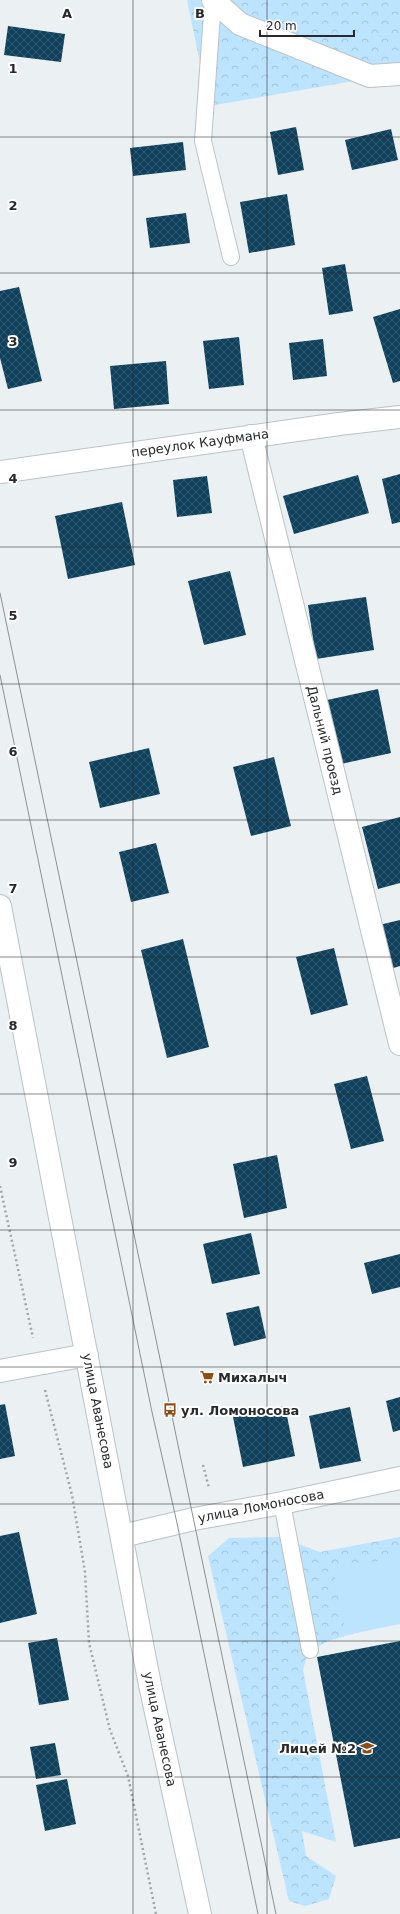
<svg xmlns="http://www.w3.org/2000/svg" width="400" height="1914" font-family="'DejaVu Sans',sans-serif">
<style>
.forest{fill:url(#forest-crowns)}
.park{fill:#bce4fe}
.building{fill:url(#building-cross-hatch)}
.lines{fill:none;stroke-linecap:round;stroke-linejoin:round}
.lane-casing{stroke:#bdc2c5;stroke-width:18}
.street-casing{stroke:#bdc2c5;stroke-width:24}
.secondary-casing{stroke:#bdc2c5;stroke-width:24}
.highway-casing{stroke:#bdc2c5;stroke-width:24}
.path{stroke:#a1a5a7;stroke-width:2.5;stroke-dasharray:2 3;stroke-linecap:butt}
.lane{stroke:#fff;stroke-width:16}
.street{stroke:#fff;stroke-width:22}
.secondary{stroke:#fff;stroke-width:22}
.highway{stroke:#fff;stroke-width:22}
.tram{stroke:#8e9193;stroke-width:1}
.grid{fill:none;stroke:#28292b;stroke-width:1;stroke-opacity:0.55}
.labels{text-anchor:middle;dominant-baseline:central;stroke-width:4;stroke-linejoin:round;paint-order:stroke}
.street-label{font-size:13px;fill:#28292b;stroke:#fff}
.poi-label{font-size:13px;font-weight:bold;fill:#28292b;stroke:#fff;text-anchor:start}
.grid-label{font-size:13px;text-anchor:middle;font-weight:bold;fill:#28292b;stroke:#fff;stroke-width:4;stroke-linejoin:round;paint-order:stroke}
</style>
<defs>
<pattern id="forest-crowns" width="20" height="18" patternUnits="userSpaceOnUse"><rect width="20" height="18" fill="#bce4fe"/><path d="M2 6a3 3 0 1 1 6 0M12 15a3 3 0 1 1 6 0" fill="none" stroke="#a2c4da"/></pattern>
<pattern id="building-cross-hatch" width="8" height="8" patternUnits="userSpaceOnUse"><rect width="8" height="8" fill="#0f415c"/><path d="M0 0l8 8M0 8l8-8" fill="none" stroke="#325a70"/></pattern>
</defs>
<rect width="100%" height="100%" fill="#ebf0f3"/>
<path class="forest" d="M187,0h213v73l-191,33z
M279,1537l41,15 80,-15v83l-72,21 -20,11 -5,18 33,172 -34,-11 4,25 30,20 -7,23 -24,7 -16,-5 -81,-345 21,-18z"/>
<path class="park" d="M400,1556v68l-54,11 -12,-65z"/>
<path class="building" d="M8,26l57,8 -4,28 -57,-7z
M296,127l8,43 -26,5 -8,-43z
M391,129l7,31 -46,10 -7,-30z
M183,142l3,28 -53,6 -3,-28z
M287,194l8,51 -46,8 -9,-51z
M186,213l4,30 -40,5 -4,-30z
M345,264l8,47 -24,4 -7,-47z
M19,287l23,94 -34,8 -8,-31v-67z
M400,309v72l-7,2 -20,-66z
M239,337l5,48 -35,4 -6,-48z
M323,339l4,37 -34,4 -4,-37z
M166,361l3,43 -55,5 -4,-43z
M400,474v48l-8,2 -10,-45z
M358,475l11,38 -75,21 -11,-38z
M207,476l5,37 -35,4 -4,-37z
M122,502l13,63 -67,14 -13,-63z
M230,571l16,64 -42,10 -16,-64z
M366,597l8,53 -58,9 -8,-54z
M378,689l13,64 -50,11 -14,-64z
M149,748l11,46 -60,14 -11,-46z
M274,757l17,69 -40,10 -18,-69z
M400,817v66l-22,6 -16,-62z
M156,843l13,50 -38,9 -12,-50z
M400,920v46l-10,3 -11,-44z
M183,939l26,108 -42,11 -26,-108z
M334,948l14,57 -37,10 -15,-58z
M367,1076l17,65 -33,8 -17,-65z
M277,1155l10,53 -43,10 -11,-54z
M251,1233l9,41 -48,10 -9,-40z
M400,1254v33l-28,7 -8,-31z
M259,1306l7,32 -32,8 -8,-33z
M400,1397v33l-7,2 -7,-31z
M5,1404l10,52 -15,3v-54z
M285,1406l10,50 -52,11 -10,-50z
M350,1407l11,54 -41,8 -11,-53z
M19,1532l18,82 -37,9v-87z
M57,1638l12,62 -30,5 -11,-62z
M400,1641v197l-46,9 -37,-190z
M55,1743l6,32 -25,4 -6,-32z
M67,1779l9,45 -31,7 -9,-46z"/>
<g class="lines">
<defs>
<path id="lane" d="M213,0l-10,141 28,116
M282,1503l28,147"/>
<path id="street" d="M213,0l27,24 130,52 30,-2
M251,436l149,608
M0,1371l87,-16
M122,1536l72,-17 88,-16 118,-25"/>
<path id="secondary" d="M0,472l339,-48 61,-7"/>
<path id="highway" d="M0,906l150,779 50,229"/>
</defs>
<use href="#lane" class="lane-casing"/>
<use href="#street" class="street-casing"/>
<use href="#secondary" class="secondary-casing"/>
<use href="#highway" class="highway-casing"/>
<path class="path" d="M0,1186l33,152
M45,1390l27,105 13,77 4,71 21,87 18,46 28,138
M203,1465l6,23"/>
<use href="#lane" class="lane"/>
<use href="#street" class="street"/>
<use href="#secondary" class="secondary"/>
<use href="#highway" class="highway"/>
<path class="tram" d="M0,593l276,1321
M0,675l152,737 25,111 81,391"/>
</g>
<path class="grid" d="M133,0v1914M267,0v1914M0,137h400M0,273h400M0,410h400M0,547h400M0,684h400M0,820h400M0,957h400M0,1094h400M0,1230h400M0,1367h400M0,1504h400M0,1641h400M0,1777h400"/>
<defs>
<symbol id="supermarket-bare" viewBox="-9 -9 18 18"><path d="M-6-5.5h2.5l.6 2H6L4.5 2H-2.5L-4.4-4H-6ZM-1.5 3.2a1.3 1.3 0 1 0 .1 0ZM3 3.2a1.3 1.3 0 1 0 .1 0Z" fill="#8c4d14" stroke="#fff" stroke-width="2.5" paint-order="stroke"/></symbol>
<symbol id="bus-bare" viewBox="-9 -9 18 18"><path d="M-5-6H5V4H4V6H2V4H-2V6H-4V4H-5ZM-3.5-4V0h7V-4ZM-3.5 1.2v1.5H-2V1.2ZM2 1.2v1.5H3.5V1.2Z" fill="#8c4d14" stroke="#fff" stroke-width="2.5" paint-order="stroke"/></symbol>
<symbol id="school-bare" viewBox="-9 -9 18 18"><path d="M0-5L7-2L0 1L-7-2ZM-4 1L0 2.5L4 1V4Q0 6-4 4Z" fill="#8c4d14" stroke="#fff" stroke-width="2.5" paint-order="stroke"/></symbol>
</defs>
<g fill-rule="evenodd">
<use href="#supermarket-bare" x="197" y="1367" width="20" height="20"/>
<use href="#bus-bare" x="160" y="1400" width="20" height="20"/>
<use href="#school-bare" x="357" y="1738" width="20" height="20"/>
</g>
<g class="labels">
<g class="street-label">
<text transform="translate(200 443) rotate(-8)">переулок Кауфмана</text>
<text transform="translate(325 740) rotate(76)">Дальний проезд</text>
<text transform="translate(98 1411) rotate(79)">улица Аванесова</text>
<text transform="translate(261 1506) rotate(-11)">улица Ломоносова</text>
<text transform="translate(160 1729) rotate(78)">улица Аванесова</text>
</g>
<g class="poi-label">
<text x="218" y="1377">Михалыч</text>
<text x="181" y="1410">ул. Ломоносова</text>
<text x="356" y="1748" text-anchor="end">Лицей №2</text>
</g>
</g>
<g class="grid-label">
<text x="67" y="18">A</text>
<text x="200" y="18">B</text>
<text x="13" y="73">1</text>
<text x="13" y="210">2</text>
<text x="13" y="346">3</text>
<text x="13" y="483">4</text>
<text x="13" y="620">5</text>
<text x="13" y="756">6</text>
<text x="13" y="893">7</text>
<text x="13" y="1030">8</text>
<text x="13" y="1167">9</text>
</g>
<path d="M260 30v6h94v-6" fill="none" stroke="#28292b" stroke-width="2"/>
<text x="266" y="30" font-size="12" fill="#28292b" stroke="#ffffff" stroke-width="3" paint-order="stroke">20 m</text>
</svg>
